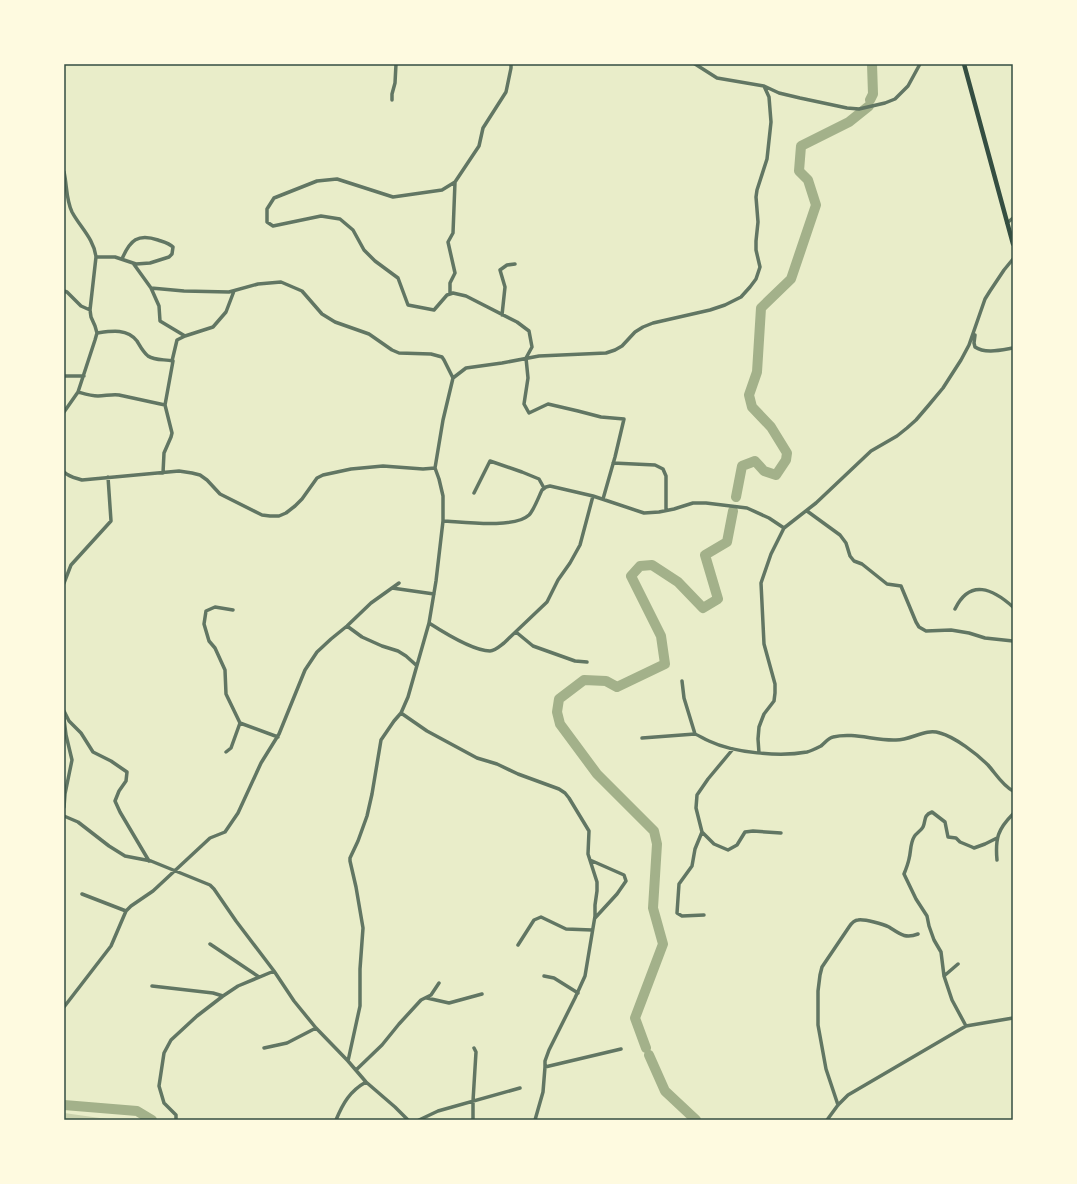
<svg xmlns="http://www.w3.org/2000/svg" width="1077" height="1184" font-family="Overpass,sans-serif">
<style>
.green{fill:#cad2ad}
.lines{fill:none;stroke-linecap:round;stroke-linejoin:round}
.river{stroke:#a3b18a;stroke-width:10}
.minor{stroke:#617663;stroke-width:3.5}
.secondary{stroke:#344e41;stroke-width:4.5}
.neatline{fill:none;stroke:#344e41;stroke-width:1.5}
</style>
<rect width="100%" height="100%" fill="#e9edc9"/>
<path class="green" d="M64,1113l50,7h-50z"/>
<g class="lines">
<path class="river" d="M870,100l3,-6 -1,-30
M736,497l6,-31 13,-5 9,10 12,4 10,-15 1,-7 -16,-26 -19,-20 -3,-12 8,-23 4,-64 30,-29 25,-74 -8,-25 -9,-9 2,-25 48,-24 20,-16
M646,1048l-11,-30 28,-74 -10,-36 4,-64 -3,-13 -57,-57 -37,-50 -3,-12 2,-13 25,-19 22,1 11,6 48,-23 -4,-28 -30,-60 9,-10 12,-1 26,17 25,26 15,-9 -13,-44 22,-13 6,-31
M649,1055l16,36 31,29
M64,1105l73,6 15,9"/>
<path class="minor" d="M511,64v4l-5,24 -23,36 -4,18 -24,36 -13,8 -49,7 -56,-18 -20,2 -43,17 -7,11v13l6,4 48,-10 19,3 13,11 11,20 11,11 23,17 10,27 26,5 13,-15 6,-2 13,3 51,26 12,9 3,16 -6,11 2,20 -4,26 5,9 19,-9 30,7 23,6 23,2 -9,38 -12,42
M695,64l22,14 47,8 15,7 21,5 47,10 12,1 26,-6 10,-4 13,-13 12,-22
M392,100v-6l3,-11 1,-19
M64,172c3,13 2,28 8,40 8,15 22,27 24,45l-6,53 1,7 4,9 2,7 -2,7 -17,52 -14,20
M1007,223l6,-5
M96,257h19l21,7 14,-1 19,-6 3,-3 1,-7c-4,-4 -9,-5 -15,-7 -20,-7 -28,0 -36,19
M133,263l18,25 33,3 45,1 29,-8 23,-2 21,9 20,23 13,8 34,12 23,16 7,3 32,1 11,3 2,3 9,18
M151,288l8,18 1,15 25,15 28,-9 13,-15 8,-21
M64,291l3,1 14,14 9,4
M450,294v-11l5,-10 -7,-31 5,-9 2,-51
M502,315l3,-28 -5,-17 7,-5 8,-1
M97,333c14,-2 30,-5 40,8 3,5 6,11 11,15 7,5 17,3 25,5l-8,44
M975,335l-1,8 1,4c10,7 26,3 38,1
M172,361l5,-21 8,-4
M64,376h20
M78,392c7,2 13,4 20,4 7,0 14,-2 21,-1l46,10 7,28 -1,4 -7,16 -1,20
M613,463l42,2 8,4 3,7v34
M64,472c5,5 12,6 18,8l97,-9 13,2 8,2 7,5 13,14 42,21 8,1h9l7,-3 9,-7 7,-7 15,-21 6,-3 28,-6 32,-3 40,3 12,-1
M474,493l16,-32 32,11 17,7 5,9
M807,511l33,24 6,8 4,13 4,5 8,3 25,20 14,2 15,36 3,5 7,4 25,-1 18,3 16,5 28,3
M443,521c20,1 71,8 86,-6 5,-5 10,-19 13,-25l4,-3 4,-1 43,10 51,17 15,-1 15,-3 19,-6h13l41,5 22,10 15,10
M64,583l7,-18 40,-44 -3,-44
M392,588l42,6
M955,609c15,-31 38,-20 58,-2
M233,610l-18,-3 -9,4 -2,13 5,17 6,7 10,22 1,24 14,29 38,14
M429,623c14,9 44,28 61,28 5,0 10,-5 14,-8l43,-41 11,-22 12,-17 10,-18 13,-49
M347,626l15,11 20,9 16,5 8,5 10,9
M516,632l17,14 42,15 12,1
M682,681l2,17 11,36c5,2 9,5 14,7 25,12 71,16 98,11 4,-1 10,-4 14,-6 4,-3 7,-8 12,-9 21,-5 42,4 63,3 16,0 29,-12 44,-7 15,4 37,21 48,32 8,9 14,20 25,26
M64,711l5,10 12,12 12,19 18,9 16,11 -1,9 -7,10 -4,10 5,11 29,49
M401,713l26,18 50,27 20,6 21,10 41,15 6,4 4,5 20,33 -1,23 9,28v9l-2,14v11l-10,60 -10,22 -26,52 -4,11v6
M64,719l2,16 6,25 -7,34 -1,13
M642,738l53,-4
M733,749l-25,30 -11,16 -1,13 6,24 12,12 14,6 9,-5 8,-13 8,-1 28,2
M226,752l5,-4 9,-25
M759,753l-1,-14 1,-12 5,-13 10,-13 1,-8v-9l-11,-40 -3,-61 10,-29 13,-26 32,-25 55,-52 26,-15 10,-8 9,-8 12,-14 15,-18 18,-28 8,-15 16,-46 5,-8 14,-21 9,-11
M64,816l14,6 31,24 16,10 26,5 59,24 4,4 22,32 38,50 20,30 22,27 32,33 18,21 29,25 13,13
M702,832l-7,17 -3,17 -13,18 -2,29 5,3 22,-1
M590,860l34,15 2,6 -9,13 -22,24
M997,860c-2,-22 1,-31 16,-46
M82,894l44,17 5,-5 22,-15 57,-53 15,-6 13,-19 23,-50 18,-29 26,-64 12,-18 14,-13 16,-13 24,-23 28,-20
M210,944l49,33
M518,945l16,-25 7,-3 25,12 26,1
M544,976l10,2 24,15
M944,976l14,-12
M152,986l61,7 10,3
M427,998l22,5 33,-9
M64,1007l47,-61 15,-35
M966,1026l-14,-26 -8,-24 -3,-24 -7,-12 -5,-14 -2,-10 -11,-17 -12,-25c2,-5 4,-10 5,-15 2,-7 1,-15 5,-22 2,-4 7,-6 9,-10 3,-6 0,-12 9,-15l13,10 3,15 8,1 4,4 12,5 2,1 11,-4 12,-6
M264,1048l23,-5 29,-15
M348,1061l12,-55v-37l3,-41 -7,-41 -6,-26v-3l8,-17 9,-25 5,-22 9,-54 13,-19 7,-8 7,-16 21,-74 7,-42 7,-60v-25l-4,-17 -4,-11 8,-48 10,-42 13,-10 36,-5 37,-7 67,-3 9,-3 7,-4 13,-14 8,-5 10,-4 57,-13 15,-5 16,-8 9,-10 6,-8 4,-12 -4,-17v-9l2,-19 -2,-25 1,-7 10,-31 4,-37 -2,-25 -5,-11
M356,1070l26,-25 17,-21 22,-24 10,-5 8,-12
M838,1105l-12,-36 -8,-44v-34l2,-16 2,-8 27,-40c2,-3 5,-7 9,-7 7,-1 25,4 31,7 11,7 16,12 29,7
M176,1120v-5l-12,-12 -5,-17 5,-33 7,-13 26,-24 26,-20 15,-10 36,-15
M336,1120c7,-17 14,-29 30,-38
M419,1120l19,-9 82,-23
M473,1120v-19l3,-49 -2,-4
M535,1120l8,-28 2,-25 76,-18
M827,1120l11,-15 10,-10 118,-69 47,-8"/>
<path class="secondary" d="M964,64l49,180"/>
</g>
<rect width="1077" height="1184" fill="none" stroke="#fefae0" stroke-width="130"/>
<rect x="65" y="65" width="947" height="1054" class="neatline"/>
</svg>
